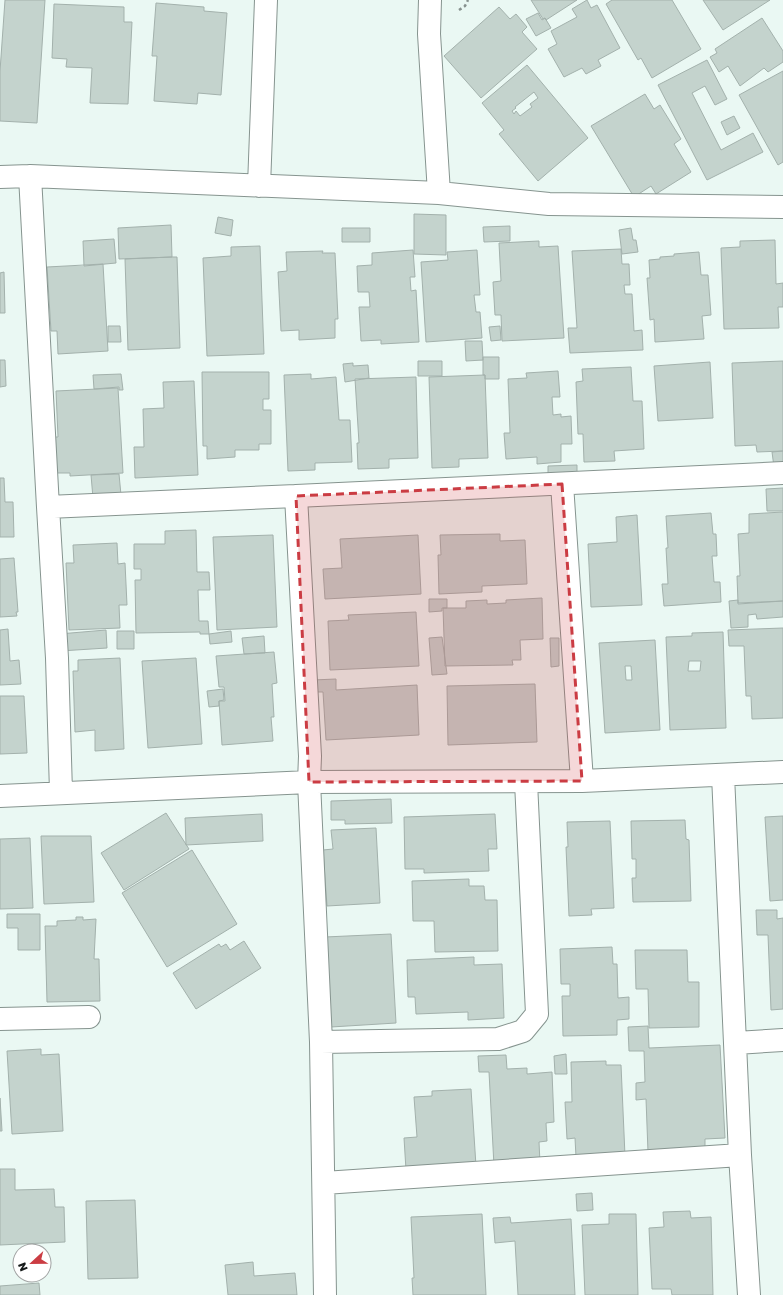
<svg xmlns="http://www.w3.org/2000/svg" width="783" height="1295" font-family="'Golos Text',sans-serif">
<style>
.building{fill:#c4d3cd;stroke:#a3b1ac;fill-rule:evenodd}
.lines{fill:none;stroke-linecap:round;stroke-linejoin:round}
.minor-casing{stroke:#86948f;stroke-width:24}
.path{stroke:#87918e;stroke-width:2.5;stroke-dasharray:3 3;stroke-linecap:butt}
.minor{stroke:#fff;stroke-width:22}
.marked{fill:#cb3c43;fill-opacity:0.2;stroke:#cb3c43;stroke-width:3;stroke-dasharray:8 5;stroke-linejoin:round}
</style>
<rect width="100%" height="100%" fill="#eaf8f3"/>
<path class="building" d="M5,0h40l-8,123 -37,-2v-50z
M531,0h46l-31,20 -1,-2 -2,1z
M587,0l4,8 6,-3 23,43 -22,12 3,6 -15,8 -4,-6 -18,9 -16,-28 9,-5 -6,-13 26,-14 -5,-8z
M612,0h60l29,49 -49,29 -11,-20 -3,2 -32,-56z
M703,0h67l-47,30z
M156,3l48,4v4l23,2 -6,82 -23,-2 -1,11 -43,-3 3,-45h-5z
M54,4l70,3v15h8l-4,82 -38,-1 2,-35 -26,-1 1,-8 -15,-1z
M499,7l11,12 6,-5 11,13 -5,5 15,17 -56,49 -37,-42z
M538,13l4,7 3,-2 6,10 -15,8 -10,-17z
M762,18l21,33v11l-15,10 -4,-4 -24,18 -12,-20 -9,6 -9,-15 7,-4 -2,-4z
M707,60l20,39 -12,6 -10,-19 -13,7 29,57 32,-17 10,19 -56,28 -49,-95z
M527,65l61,73 -50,43 -39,-47 5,-4 -22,-27zM534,92l4,6 -8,6 2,3 -12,9 -4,-5 -2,3 -2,-3 4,-3 -1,-1z
M783,71v91l-5,3 -39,-70z
M645,94l9,15 6,-4 21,34 -7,5 17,28 -35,22 -5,-8 -17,11 -43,-71z
M734,116l6,12 -13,7 -6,-13z
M414,214l32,1v40l-32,-1z
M218,217l15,3 -2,16 -16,-3z
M171,225l1,32 -53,2 -1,-31z
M510,226v15l-26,1 -1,-15z
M342,228h28v14h-28z
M631,228l2,12h3l2,12 -16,2 -3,-24z
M114,239l2,24 -32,3 -1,-25z
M775,240l1,44 7,-1v24h-5l1,21 -55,1 -3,-81 19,-1v-6z
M539,241v6l19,-1 6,92 -62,3 -1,-26h-6l-2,-33 8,-1 -2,-38z
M260,246l4,108 -57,2 -4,-98 28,-2v-9z
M621,249l1,15h7l1,21h-6l1,9h7l2,37 8,-1 1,20 -73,3 -2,-25h9l-5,-77z
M413,250l2,27h-5l1,14 5,-1 3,52 -38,2v-4l-20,1 -2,-34h11l-1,-15h-11l-1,-26 15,-1v-12z
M477,250l3,45h-6l2,17h4l2,26 -56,4 -5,-80 27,-2 -1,-8z
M323,251l-1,2h13l3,66h-3v19l-36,2v-10l-18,1 -3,-59 9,-1 -1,-19z
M699,252l2,23h7l3,40 -9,1 2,23 -49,3 -1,-23 -4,1 -3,-42h3l-1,-18 11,-1v-2l14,-1v-2z
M171,257h6l3,91 -52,2 -3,-91z
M103,264l5,87 -50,3 -1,-23h-6l-4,-64z
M4,272l1,41h-5v-40z
M108,326h12l1,16h-13z
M500,326l1,14 -10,1 -2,-14z
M465,341h17l1,19 -17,1z
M483,357h16v22h-14v-4h-2z
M0,360h5l1,26 -6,1z
M418,361h24v15h-24z
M783,361v90l-26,1 -1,-7 -21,1 -3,-83z
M710,362l3,56 -55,3 -4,-55z
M353,363v3l15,-1 1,13 -24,4 -2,-18z
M631,367l2,34h9l2,48 -30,2 1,10 -31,1 -1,-28h-5l-2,-52 7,-1 -1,-12z
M558,371l2,26h-8l1,18 8,-1v3l10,-1 1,28h-11v18l-24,2v-7l-31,2 -2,-26h6l-2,-54 19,-1 -1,-5z
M202,372h67v27h-6v11h8v34h-12v6h-24v7l-28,2v-13h-4z
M121,374l2,16h-4v-3l-25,2 -1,-14z
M311,374v5l25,-2 3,43h11l2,42 -37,1v7l-27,1 -4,-96z
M485,375l3,83 -29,1v8l-27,1 -3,-91z
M416,377l2,81 -29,1v9l-31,1 -1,-26h2l-4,-64z
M194,381l4,94 -63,3 -1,-31h10l-1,-38 21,-1 -1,-26z
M118,388l5,85 -53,3v-3h-21l-2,-36h11l-2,-46z
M783,451v19l-9,-3 -2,-15z
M577,465v15l-29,1v-15z
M119,474l2,21 -28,3 -2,-23z
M0,478h4l1,24h8l1,35h-14z
M783,488v23h-16l-1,-22z
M783,512v89l-45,2 -1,-27h3l-2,-42 11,-1v-19z
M711,513l2,21h3l1,22h-5l2,26h6l1,20 -57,4 -2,-22h6l-2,-36h2l-2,-32z
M637,515l5,90 -51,2 -3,-63 29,-2 -1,-25z
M196,530l1,42h12l1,18h-12l1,31h9l1,13h-9v-2l-64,1 -1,-53h6v-11h-7v-25h31v-13z
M500,534v7l25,-1 2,44 -45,2v6l-43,2 -1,-39h3l-1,-20z
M273,535l4,92 -60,3 -4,-93z
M418,535l3,59 -96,5 -2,-30 19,-1 -2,-29z
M117,543l1,21 7,-1 2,42h-8l1,23 -51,2 -3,-67h8l-1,-18z
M14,558l4,54h-2l1,4 -17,1v-58z
M542,598l1,41 -23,1 1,20h-9l1,5 -68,1 -2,-58h23v-7l21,-1v4l19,-1v-3z
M429,599h18v9h-5v3l-13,1z
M738,600v4l45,-3v16l-26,2 -1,-5 -8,1v12l-17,1 -2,-27z
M416,612l3,54 -89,4 -2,-49 21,-1 -1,-5z
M783,628v90l-31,1 -1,-23h-5l-2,-50h-15l-1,-16z
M8,629l2,32 9,-1 2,24 -21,1v-55z
M106,630l1,18 -47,3 -1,-17z
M117,631h17v18h-17z
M231,631l1,11 -22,2 -1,-10z
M723,632l3,96 -56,2 -4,-93 26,-1v-3zM689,661h12l-1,10h-12z
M264,636l1,17 -21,1 -2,-16z
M442,637l5,37 -15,1 -3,-37z
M550,638h9v28l-8,1z
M655,640l5,90 -55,3 -6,-90zM625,666h6l1,14h-6z
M274,652l3,31 -5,1 2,33h-3l2,24 -51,4 -3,-44h6l-1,-14h-5l-3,-31z
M120,658l4,91 -29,2v-21l-20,2 -2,-61h5v-11z
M196,658l6,86 -54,4 -6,-87z
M336,679v11l81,-5 2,50 -93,5 -3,-48h-10v-12z
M535,684l2,58 -89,3 -1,-59z
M223,689l1,11 -5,1v5l-10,1 -2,-16z
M0,696h24l3,57 -27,1z
M391,799l1,24 -47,1v-4h-14v-19z
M166,813l23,36 -65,41 -23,-37z
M262,814l1,27 -77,4 -1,-27z
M495,814l2,35h-9l1,22 -65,2v-4h-19l-1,-52z
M783,816v84l-13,1 -5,-84z
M685,820l1,19 3,1 2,61 -58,1 -1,-24h4v-19h-4l-1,-38z
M610,821l4,87 -23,1 1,6 -23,1 -3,-69h2l-1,-25z
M376,828l4,75 -53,3 -4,-56 10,-1 -2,-19z
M41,836h50l3,66 -50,2z
M30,838l3,70 -33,1v-70z
M192,850l45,74 -70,43 -45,-74z
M469,879v7h15l1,14h12l1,51 -63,1 -1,-31h-21l-1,-40z
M756,910h21v9l6,-1v91l-12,1 -3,-75h-11z
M7,914h33v36h-22v-22h-11z
M76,917h7v3l13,-1 -2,40h5l1,42 -53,1 -2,-76h12v-5l19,-1z
M391,934l5,89 -65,4 -6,-90z
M244,941l17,27 -65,41 -23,-36 46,-29 2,3 5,-3 4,6z
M612,947l1,17h4l1,34 11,-1v22l-12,1v15l-54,1 -1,-40h8v-12h-9l-1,-35z
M635,950h52l1,32h11v45l-50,1 -1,-39h-12z
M474,957v8l28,-1 2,54 -36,2v-8l-52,2 -1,-17h-7l-1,-37z
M648,1026l1,22 71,-3 5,93 -20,1v11l-57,2 -2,-53 -10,1v-17l9,-1 -1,-31h-15l-1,-24z
M41,1049v6l18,-1 4,77 -51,3 -5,-83z
M566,1054l1,20h-12l-1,-18z
M506,1055l1,14 20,-1v6l25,-2 2,50 -8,1 1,18 -8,1 1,21 -46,3 -5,-94h-10l-1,-16z
M606,1061v4h15l4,91 -49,1 -1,-19 -8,1 -2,-37h7l-1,-40z
M471,1089l5,77 -70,4 -2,-32 13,-1 -3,-40 18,-1v-5z
M0,1098l2,33h-2z
M0,1169h15v21l39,-1 1,18h9l1,35 -65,3z
M592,1193l1,17 -16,1 -1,-17z
M135,1200l3,78 -50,1 -2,-78z
M690,1211l1,7 20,-1 2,78h-41l-1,-6h-19l-3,-61 15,-1 -1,-15z
M482,1214l4,81h-73l-1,-17h2l-3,-61z
M609,1214h27l2,81h-53l-3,-70 27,-1z
M510,1217l1,6 60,-4 4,76h-57l-3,-54 -20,2 -2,-25z
M253,1262l1,14 41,-3 2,22h-69l-3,-30z
M39,1283l1,12h-40v-9z"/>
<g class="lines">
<defs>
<path id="minor" d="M430,0l-1,34 10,159
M30,176l18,331 248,-11 14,260 -1,26 12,260 4,253
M0,177l30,-1 409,17 110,11 234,3
M259,186l7,-186
M562,484l20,297
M296,496l487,-23
M48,507l9,151 4,134
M723,775l17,380 9,140
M0,796l309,-14 273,-1 201,-9
M0,1019l89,-2
M321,1042l177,-3 25,-8 14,-17 -11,-232
M736,1043l47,-3
M324,1183l416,-28"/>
</defs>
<use href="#minor" class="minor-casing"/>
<path class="path" d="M459,10l6,-4 3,-6"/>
<use href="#minor" class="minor"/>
</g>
<path class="marked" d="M562,484l20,297 -273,1 -13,-286z"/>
<g transform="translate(32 1263) rotate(248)"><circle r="19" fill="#ffffff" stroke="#a1a3a3"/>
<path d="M0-3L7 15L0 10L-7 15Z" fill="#cb3c43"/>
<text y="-6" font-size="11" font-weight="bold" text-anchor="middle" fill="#141918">N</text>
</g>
</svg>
